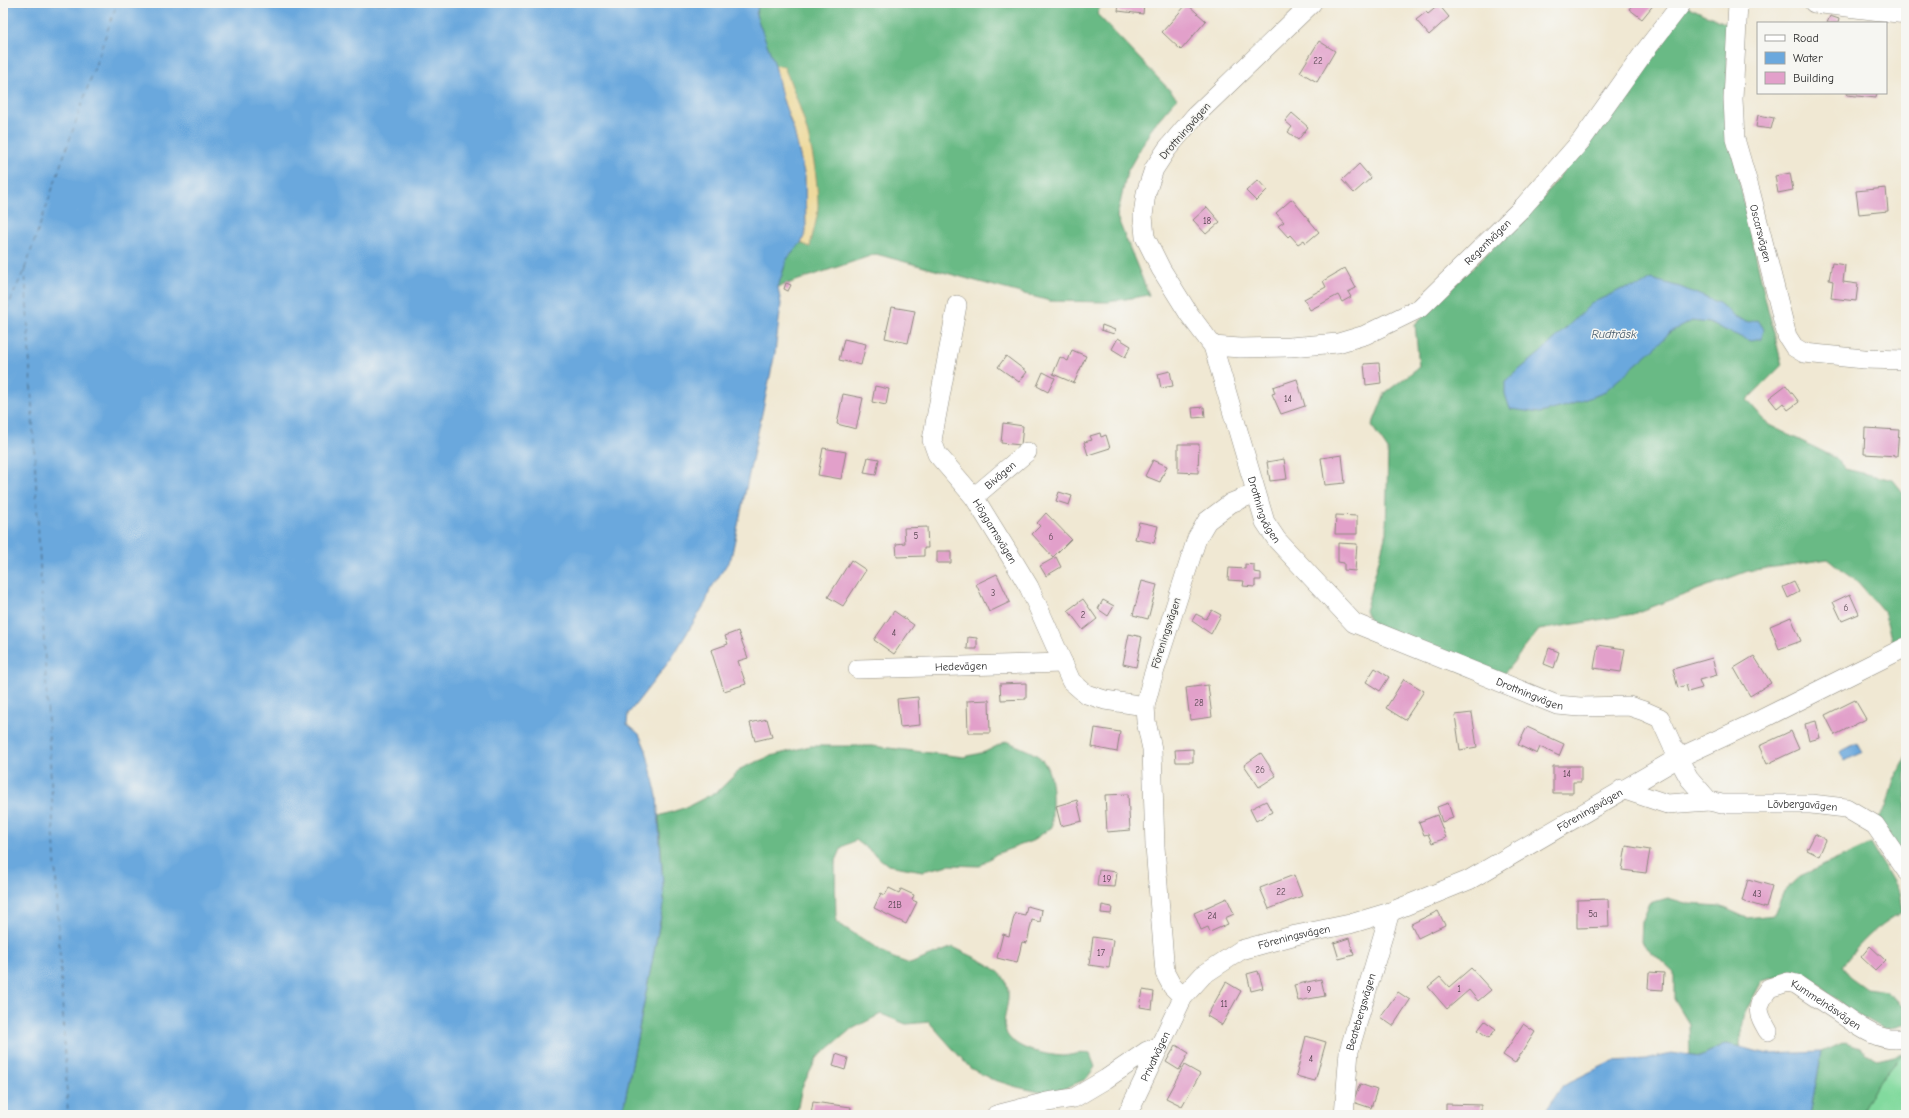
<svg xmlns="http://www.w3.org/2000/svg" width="1909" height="1118" font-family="'Comic Neue',sans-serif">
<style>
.green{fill:#82da9e;stroke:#568264}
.forest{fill:#69ba85;stroke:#4a7258}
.sand{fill:#eeda9e;stroke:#8c8264}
.water{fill:#6ba8dd;stroke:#4b6a84}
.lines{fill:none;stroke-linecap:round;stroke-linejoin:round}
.ferry{stroke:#415769;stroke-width:1;stroke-dasharray:5 4;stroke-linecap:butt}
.building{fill:#e2a0ca}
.minor-casing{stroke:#8e8a7f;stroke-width:20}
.minor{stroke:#fff;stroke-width:19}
.labels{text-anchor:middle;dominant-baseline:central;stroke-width:3;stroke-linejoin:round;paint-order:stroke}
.number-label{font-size:9px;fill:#594853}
.street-label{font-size:11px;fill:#2b2b2b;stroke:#f6f6f2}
.water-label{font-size:12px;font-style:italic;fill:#415769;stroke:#f6f6f2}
</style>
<rect width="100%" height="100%" fill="#f6f6f2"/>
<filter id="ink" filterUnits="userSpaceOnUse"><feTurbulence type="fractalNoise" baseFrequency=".025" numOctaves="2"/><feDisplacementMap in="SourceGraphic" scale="8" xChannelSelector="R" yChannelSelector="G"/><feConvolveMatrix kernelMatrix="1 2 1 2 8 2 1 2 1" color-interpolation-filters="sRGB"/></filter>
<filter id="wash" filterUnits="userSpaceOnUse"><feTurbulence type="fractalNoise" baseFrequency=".012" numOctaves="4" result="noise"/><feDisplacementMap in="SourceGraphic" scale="16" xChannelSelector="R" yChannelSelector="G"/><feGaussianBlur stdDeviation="0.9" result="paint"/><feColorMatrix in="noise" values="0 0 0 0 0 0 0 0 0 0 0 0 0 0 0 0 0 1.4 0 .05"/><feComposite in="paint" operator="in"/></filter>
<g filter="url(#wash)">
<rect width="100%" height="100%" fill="#f0e8d3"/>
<path class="green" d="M1906,1050v65h-46l15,-28z"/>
<path class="forest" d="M759,3h343l-5,11 80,84 -24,28 -26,46 -10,45 32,78 -41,7 -58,-1 -174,-47 -98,33 9,-28 14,-16 -45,-228z
M1686,6l41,18 1,106 37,167 17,68 -35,35 22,25 67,33 9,11 48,11 13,16v38l-2,11 2,2v90l-13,7 -9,-32 -26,-30 -30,-23 -80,12 -115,43 -94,16 -44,55 -118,-50 -12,-24 21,-77 2,-84 -16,-24 13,-33 34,-26 -4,-43 128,-126z
M1007,741c9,5 22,9 31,15 19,15 13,49 14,71l-20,14 -36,13 -16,12 -31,-1 -26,6 -35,-6 -32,-25 -14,7 -7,16 1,59 55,35 19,7 43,-17c15,8 47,19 53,35 10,28 -21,49 21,67 7,3 29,7 36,7 11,-1 16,-4 27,-2l5,13 -9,12 -23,10 -19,4 -27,-6 -26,-8 -21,-11 -41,-46 -23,2 -25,-10 -31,16 -33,28 -15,29 -6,28h-174l42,-214 -5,-85 28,-9 31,-16 24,-23 29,-12 39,-10h62l92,11 21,-5z
M1906,756v102l-30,-38 10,-13 8,-27z
M1871,844l28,48 3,20c-27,15 -41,30 -60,54l7,10 18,13 19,3 20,15v17l-10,3 -12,2 -40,-23 -27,-23 -25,-10 -30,8 -17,32 -7,34 -12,-3 -26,13 -10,-1 -1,-32 -15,-25v-26l-33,-31 1,-20 8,-19 18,-5 21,6 31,2 27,12 27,-3 10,-24 16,-15z
M1845,1042l14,5 18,13 26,-6 -28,33 -15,28h-50l12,-63z"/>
<path class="sand" d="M775,65l9,2c19,44 33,89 34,138 0,14 -6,29 -8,42l-9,-4 5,-11 -1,-55 -11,-46 -12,-34z"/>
<path class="water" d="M3,3h756l-3,12 19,50 7,32 12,34 11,46 1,55 -5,11 -14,16 -9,28 3,17 -6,49 -44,205 -21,32 -4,12 -35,57 -43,55 -1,10 12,10 7,16 11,46 7,105 -42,214h-619z
M1651,279l29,8 39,16 17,15 13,4 9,-2 6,9 -2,10 -12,2 -41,-18 -17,-2 -22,11 -13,14 -54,47 -36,13 -27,7 -30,-4 -5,-15v-13l35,-28 52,-50 30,-14 19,-3z
M1857,743l5,9 -17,9 -5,-9z
M1726,1044l42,10 54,-2 -12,63h-268l3,-3 18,-27 50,-24 33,-2 25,-6 29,4z"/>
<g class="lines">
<path class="ferry" d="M25,268l43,847
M3,318l22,-50 92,-265"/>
</g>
<g id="blocks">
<path class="building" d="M1119,3h25l-1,11 -25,-3z
M1634,3h21l-13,16 -13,-10z
M1187,4l19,17 -25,29 -19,-18z
M1439,5l10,12 -20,18 -13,-15 10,-8 2,2z
M1830,16l9,3 -1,4h-11z
M1319,41l16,10 -18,31 -17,-10z
M1847,93h30l-1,5 -29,-3z
M1292,113l16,14 -10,13 -10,-8 4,-5 -7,-6z
M1758,115l16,3 -3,11 -15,-2z
M1359,164l12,14 -17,15 -12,-13z
M1790,173l3,17 -15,3 -3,-17z
M1258,180l9,10 -11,11 -10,-10z
M1886,188l2,23 -29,3 -3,-23z
M1292,199l27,33 -13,11 -2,-3 -6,4 -8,-9 -2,2 -10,-11 6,-4 -8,-9z
M1207,207l13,15 -14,12 -13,-14z
M1832,263l13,2 -2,17 15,2 -2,17 -25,-3 2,-17 -4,-1z
M1345,268l11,20 -8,4 3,5 -9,5 -4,-7 -28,15 -6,-11 22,-12 -3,-6z
M786,283l5,2 -3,6 -4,-2z
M892,307l23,4 -7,32 -23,-5z
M1102,325l13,5 -1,4 -13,-4z
M1118,338l13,8 -6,11 -13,-8z
M844,339l22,5 -5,21 -22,-5z
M1072,350l14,6 -12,27 -21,-9 7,-17 8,4z
M1006,356l21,16 -8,10 -21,-15z
M1379,363l2,20 -15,2 -2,-21z
M1170,371l3,15 -12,2 -3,-14z
M1043,372l12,6 -7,14 -11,-6z
M1297,379l8,27 -24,8 -9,-20 3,-1 -2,-6z
M1786,385l13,17 -11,8 -5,-7 -6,5 -8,-10z
M875,386l14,3 -3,16 -14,-3z
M843,394l20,4 -7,31 -19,-5z
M1204,407l1,10 -12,1 -1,-10z
M1003,423l20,3 -2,19 -20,-2z
M1865,428l34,2 -2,26 -33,-2z
M1100,433l1,4 5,-2 4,13 -22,7 -4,-13 8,-2 -2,-4z
M1178,444h21l-1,29 -20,-1z
M823,448l23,4 -5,27 -23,-4z
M1342,455l3,28 -20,2 -4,-27z
M868,457l11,2 -3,16 -12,-2z
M1284,459l3,20 -17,2 -3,-19z
M1153,460l14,6 -7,16 -15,-6z
M1059,492l13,4 -3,9 -13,-4z
M1046,513l25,26 -18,18 -21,-23 8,-8 -3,-3z
M1336,515l21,1v18h-22z
M1139,522l19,4 -4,17 -19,-4z
M927,527l1,21h-4v8l-27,1 -1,-13 9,-1 -1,-15z
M1338,543l19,1 -2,27 -11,-1v-7l-6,-1z
M937,551h14v12h-14z
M1056,557l5,10 -15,9 -6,-10z
M851,560l15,10 -23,36 -15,-9z
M1245,564l9,1v7l7,1v7h-6v7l-12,-1 1,-5 -16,-1 1,-12 16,1z
M997,574l13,28 -21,10 -13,-28z
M1142,581l15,4 -9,34 -15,-4z
M1794,582l5,10 -11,6 -5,-11z
M1850,594l9,20 -17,7 -9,-19z
M1083,599l14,20 -14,11 -15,-20z
M1103,600l11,6 -6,10 -10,-7z
M1212,610l9,5 -10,19 -19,-13 4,-7 10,5z
M894,611l20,14 -20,29 -20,-14z
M1791,617l10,24 -22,8 -9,-23z
M738,631l10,27 -10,3 8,23 -22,7 -13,-41 17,-6 -3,-8z
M1129,634l13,3 -6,30 -13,-3z
M968,637l9,1v11h-10z
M1598,645l27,4 -4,23 -27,-4z
M1549,648l10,4 -5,16 -10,-4z
M1754,656l17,27 -21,13 -16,-28z
M1712,658l5,17 -18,5 3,8 -14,4 -2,-7 -8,3 -5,-19z
M1375,668l14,9 -9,14 -14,-9z
M1404,679l20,12 -19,29 -19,-12z
M1026,683v16l-25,1 -1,-16z
M1208,685l4,32 -22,3 -4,-32z
M918,697l2,28 -20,2 -3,-28z
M989,700l1,33h-22l-1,-32z
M1855,700l11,19 -31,16 -10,-20z
M1472,713l5,34 -17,3 -5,-35z
M767,719l5,18 -17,4 -5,-18z
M1816,721l4,17 -11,3 -4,-17z
M1527,727l37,17 -5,12 -19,-9 -3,7 -19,-9z
M1095,728l25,4 -3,20 -25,-5z
M1791,731l8,18 -32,15 -8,-18z
M1193,749v13h-17l-1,-12z
M1261,753l15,23 -17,11 -15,-22z
M1553,766h28v16h-8v11h-20z
M1128,794l2,36 -23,2 -2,-37z
M1077,800l5,21 -21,5 -5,-20z
M1266,801l6,11 -16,9 -6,-12z
M1448,803l5,15 -11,4 -5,-15z
M1437,815l9,23 -14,5 -4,-9 -4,1 -5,-13z
M1815,834l11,6 -7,16 -12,-6z
M1626,846l24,4 -4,23 -24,-3z
M1099,870l18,2 -2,15 -18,-1z
M1294,875l8,21 -33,13 -9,-21z
M1748,879l24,7 -6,22 -24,-7z
M889,888l10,5 2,-4 13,6 -2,5 5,2 -11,22 -32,-16 7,-15 4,2z
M1227,898l7,16 -9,4 3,6 -18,8 -2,-5 -7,3 -7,-17z
M1608,899l1,28 -32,1v-28z
M1102,905l10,2 -1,7 -10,-1z
M1027,906l15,4 -2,12 -8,-2 -5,23 -5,-1 -5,21 -20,-5 6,-24 6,2 6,-23 10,2z
M1438,911l7,14 -27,13 -7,-14z
M1093,937l20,3 -4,28 -20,-3z
M1349,938l5,17 -15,4 -5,-16z
M1870,946l15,14 -10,10 -14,-13z
M1471,968l20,22 -13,11 -9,-11 -22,19 -19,-22 12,-10 9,10z
M1258,971l5,17 -12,3 -4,-17z
M1649,972l15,1 -1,17 -15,-1z
M1321,979l4,17 -27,5 -4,-16z
M1226,982l15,9 -19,34 -15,-9z
M1143,990l11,2 -2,17 -12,-2z
M1398,992l12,8 -17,26 -13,-9z
M1485,1021l11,8 -7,9 -11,-8z
M1523,1024l12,8 -20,31 -12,-8z
M1306,1036l20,6 -11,39 -19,-5z
M1176,1045l13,8 -10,17 -13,-8z
M836,1054l12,4 -3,12 -12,-4z
M1184,1065l16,9 -18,32 -16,-8z
M1360,1084l17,6 -6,18 -18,-6z
M813,1102l38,5 -1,8h-39z
M1446,1104l35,1v10h-35z"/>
</g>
</g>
<g filter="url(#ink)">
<use href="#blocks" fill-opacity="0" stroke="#8e8a7f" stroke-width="1"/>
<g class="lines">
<defs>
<g id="minor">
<path id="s1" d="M1312,3l-117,113 -28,33 -13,20 -8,24 -3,23 2,21 16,32 28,45 24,32 52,176 12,18 77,83 203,82 23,2 49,-1 15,5 16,7 18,40 11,20 20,23 13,3h89l35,4 29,17 31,45"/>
<path id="s2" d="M1738,3l-5,96 2,40 16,55 36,142 7,11 10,6 60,6 42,1"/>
<path d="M1814,3l92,11"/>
<path id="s3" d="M957,305l-25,135 5,14 37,43 37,60 18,30 42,94 15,13 19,6 40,6"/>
<path id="s4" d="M1213,346l27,2 50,-1 48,-4 27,-8 55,-27 103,-101 58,-66 64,-90 37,-48"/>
<path id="s5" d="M1256,493l-25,10 -24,18 -10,17 -45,141 -7,27 1,15 6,28 3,98 10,126 7,13 11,11 20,-22 38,-25 55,-15 54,-11 40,-12 79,-32 209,-122 84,-39 144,-72"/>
<path id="s6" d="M974,497l53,-45"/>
<path id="s7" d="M858,669l205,-6"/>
<path d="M1622,789l45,15 42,-3"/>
<path id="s8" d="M1768,1031c-11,-19 -13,-24 1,-43l19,-6 8,2c13,9 27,18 41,27 20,14 42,33 69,27"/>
<path d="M996,1115l51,-13 27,-4 32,-19 41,-28 13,-5"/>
<path id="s9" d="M1127,1115l56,-118"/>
<path id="s10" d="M1344,1115l5,-64 41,-139"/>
</g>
</defs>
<use href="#minor" class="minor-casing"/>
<use href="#minor" class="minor"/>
</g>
</g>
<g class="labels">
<g class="number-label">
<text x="1318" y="61">22</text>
<text x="1207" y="221">18</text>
<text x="1288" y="399">14</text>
<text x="916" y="536">5</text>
<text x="1051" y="537">6</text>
<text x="993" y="593">3</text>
<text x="1846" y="608">6</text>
<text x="1083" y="615">2</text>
<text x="894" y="633">4</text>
<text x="1199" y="703">28</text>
<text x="1260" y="770">26</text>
<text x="1567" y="774">14</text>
<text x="1107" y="879">19</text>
<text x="1281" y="892">22</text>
<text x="1757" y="894">43</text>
<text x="895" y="905">21B</text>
<text x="1593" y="914">5a</text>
<text x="1212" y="916">24</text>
<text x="1101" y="953">17</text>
<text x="1459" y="989">1</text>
<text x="1309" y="990">9</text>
<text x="1224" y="1004">11</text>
<text x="1311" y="1059">4</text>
</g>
<g class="street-label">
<text transform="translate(1185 131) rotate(-49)">Drottningvägen</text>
<text stroke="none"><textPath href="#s2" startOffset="234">Oscarsvägen</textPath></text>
<text stroke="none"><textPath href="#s4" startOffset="309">Regentvägen</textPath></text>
<text stroke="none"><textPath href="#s6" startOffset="34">Bivägen</textPath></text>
<text stroke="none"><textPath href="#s1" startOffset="600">Drottningvägen</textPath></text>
<text stroke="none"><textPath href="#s3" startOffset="249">Höggarnsvägen</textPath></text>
<text transform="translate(1166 633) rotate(-72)">Föreningsvägen</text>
<text stroke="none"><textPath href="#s7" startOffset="103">Hedevägen</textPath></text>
<text stroke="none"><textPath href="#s1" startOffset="936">Drottningvägen</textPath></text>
<text stroke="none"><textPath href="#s1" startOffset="1262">Lövbergavägen</textPath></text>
<text stroke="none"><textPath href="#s5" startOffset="1005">Föreningsvägen</textPath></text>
<text stroke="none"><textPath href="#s5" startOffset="681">Föreningsvägen</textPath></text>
<text stroke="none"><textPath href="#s8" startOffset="112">Kummelnäsvägen</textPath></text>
<text stroke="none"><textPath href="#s10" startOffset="105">Beatebergsvägen</textPath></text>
<text stroke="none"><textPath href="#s9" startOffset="65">Privatvägen</textPath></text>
</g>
<g class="water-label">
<text x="1614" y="334">Rudträsk</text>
</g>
</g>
<rect width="1909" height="1118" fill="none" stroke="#f6f6f2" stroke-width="16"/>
<rect x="1757" y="22" width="130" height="72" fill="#f6f6f2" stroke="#a5a5a2"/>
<rect x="1765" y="35" width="20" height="6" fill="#ffffff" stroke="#a5a5a2"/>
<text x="1793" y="42" font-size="12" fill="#2b2b2b">Road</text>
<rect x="1765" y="52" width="20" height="12" fill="#6ba8dd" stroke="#a5a5a2"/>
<text x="1793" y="62" font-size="12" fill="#2b2b2b">Water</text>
<rect x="1765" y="72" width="20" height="12" fill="#e2a0ca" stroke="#a5a5a2"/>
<text x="1793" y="82" font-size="12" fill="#2b2b2b">Building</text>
</svg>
